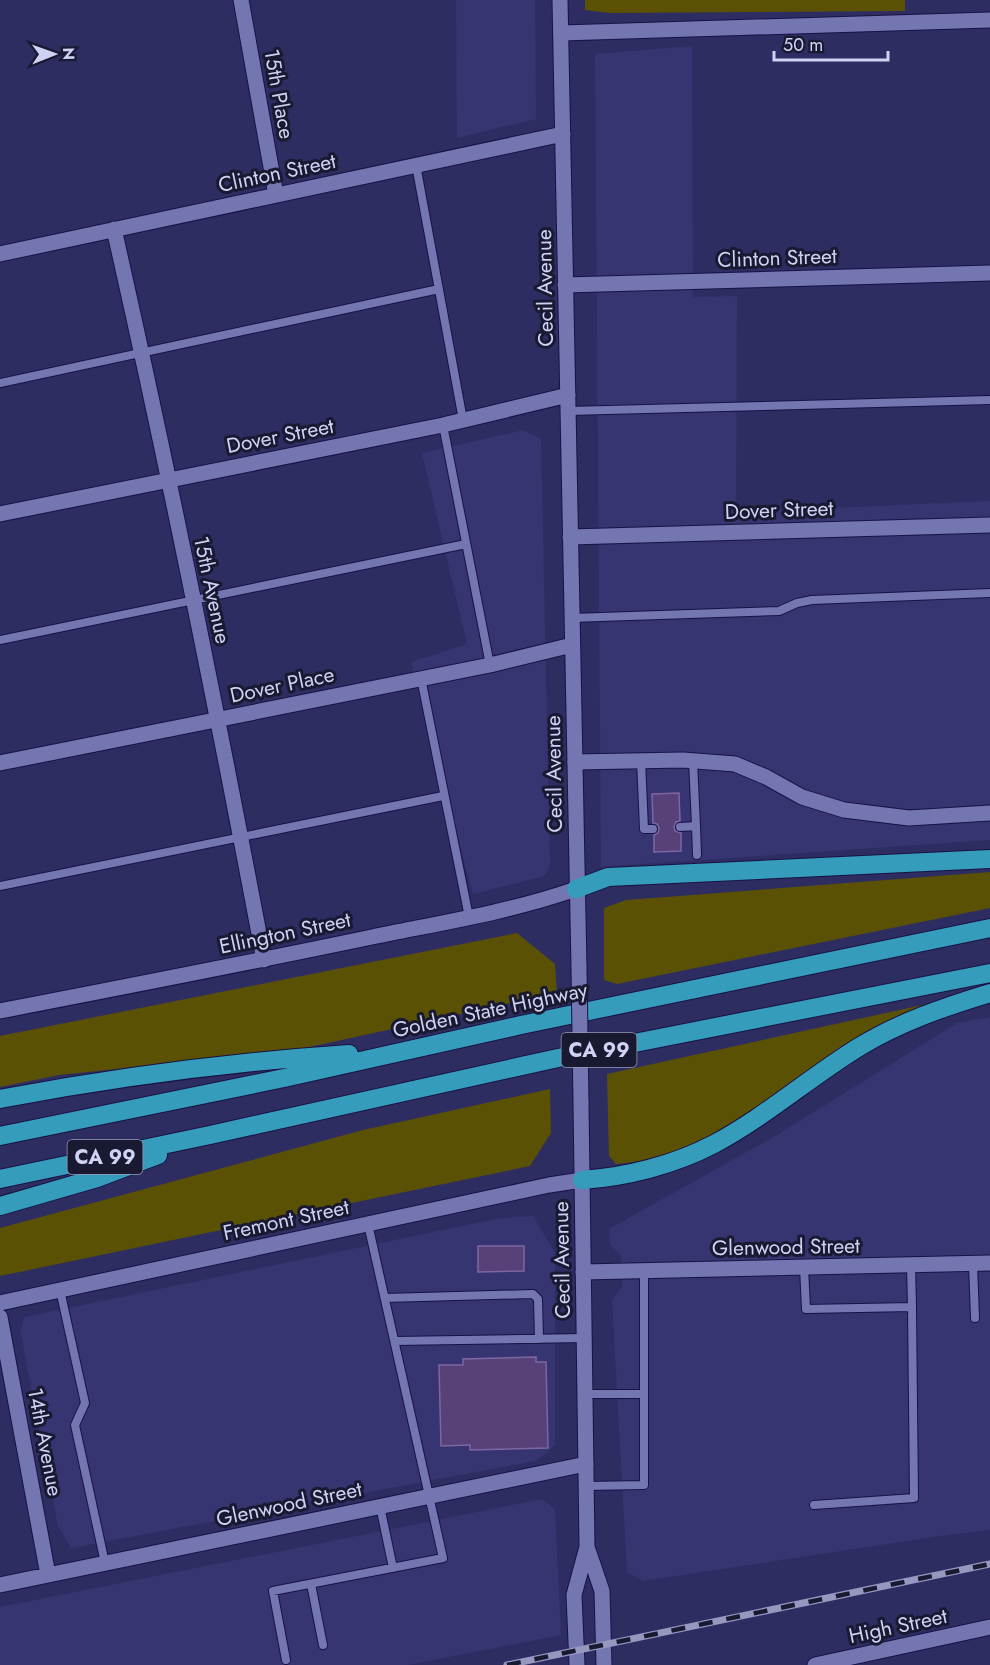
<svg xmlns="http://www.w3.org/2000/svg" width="990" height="1665" font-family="Jost,sans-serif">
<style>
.built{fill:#363571}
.green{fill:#5b5105}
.building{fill:#574178;stroke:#7e67a1;stroke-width:1.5}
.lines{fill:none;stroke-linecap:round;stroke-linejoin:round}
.service-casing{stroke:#181245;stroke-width:10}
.minor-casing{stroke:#181245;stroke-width:17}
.secondary-casing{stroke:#181245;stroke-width:17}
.motorway-casing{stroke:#181245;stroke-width:20}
.service{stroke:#7476b2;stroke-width:8}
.minor{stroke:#7476b2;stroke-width:15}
.secondary{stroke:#7476b2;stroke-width:15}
.motorway{stroke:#359dbb;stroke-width:18}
.rail-casing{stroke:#9698c0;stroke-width:7}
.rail{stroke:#191931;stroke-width:4.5;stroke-dasharray:14;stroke-linecap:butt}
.secondary-bridge-casing{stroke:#181245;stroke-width:17;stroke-linecap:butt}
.secondary-bridge{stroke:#7476b2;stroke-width:15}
.labels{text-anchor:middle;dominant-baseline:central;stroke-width:6;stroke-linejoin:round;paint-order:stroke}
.shield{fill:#191931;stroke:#989ab9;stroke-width:1.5}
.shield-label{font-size:20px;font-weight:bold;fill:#cfd2f3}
.street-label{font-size:21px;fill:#cfd2f3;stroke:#191931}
</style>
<rect width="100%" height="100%" fill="#2e2d62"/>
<path class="built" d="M456,0h79l1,119 -79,19z
M692,46l1,251 44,-1 -1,216 254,-11v339l-389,27 -6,-813z
M523,430l18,9 9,425 -3,9 -6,4 -68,17 -62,-232 56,-18 -45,-191z
M990,1017v513l-57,7 -290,44 -16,-9 -15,-272 10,-13 -1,-32 -11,-10 -1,-16 168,-94 180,-112z
M533,1216l22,37v192l-19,16 -465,87 -13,-22 -38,-196 5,-13 476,-99z
M542,1499l13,10 6,126 -153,30h-408v-58z"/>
<path class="green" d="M585,0h320v11l-295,2 -25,-3z
M990,872v36l-373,76 -13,-4v-72l22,-8z
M517,933l38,31 2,29 -266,58 -232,24 -59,12v-51z
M927,1004c-44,23 -85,48 -126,75 -60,38 -113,80 -185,85l-7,-8 -2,-82z
M550,1089l1,44 -21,33 -530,110v-48l363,-98z"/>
<path class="building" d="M679,793l1,28 -4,1 -2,5 1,4 6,2v18l-27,1v-17l4,-2 1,-5 -2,-4 -4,-1 -1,-29z
M478,1246h46v25l-46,1z
M536,1357v5h10l2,86 -78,2v-5l-29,1 -2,-81h24v-6z"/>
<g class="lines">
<defs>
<path id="service" d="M416,165l47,255
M0,383l439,-94
M568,411l422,-11
M443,425l47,240
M571,618l208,-7 18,-8 15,-3 178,-7
M0,640l466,-96
M421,678l48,239
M641,760l3,69h9
M696,826l1,29
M680,827l16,-1 -3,-66
M0,886l443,-90
M973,1264l2,54
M804,1267l2,42 106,-2 -1,-42
M644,1271v123
M60,1290l25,113 -10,22 30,138
M385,1298l148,-4 5,5 1,40
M395,1341l189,-3
M585,1394h59v91l-58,1
M814,1505l100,-7 -2,-191
M380,1506l13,62
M311,1584l12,61
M286,1660l-13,-69 170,-33 -75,-334"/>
<path id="minor" d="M241,0l35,195
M561,33l429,-13
M114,229c55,243 104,487 150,731
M0,254l563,-120
M565,285l425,-12
M0,514l443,-89 125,-30
M570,537l420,-12
M575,762l108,-2 52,4 31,13 36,20 42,13 65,8 81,-5
M0,763l490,-98 82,-20
M583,1272l407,-9
M0,1317l48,258
M0,1585l586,-121"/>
<path id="secondary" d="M560,0l19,968
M0,1011c124,-24 248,-48 372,-74 68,-14 138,-25 204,-48
M0,1303l549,-118 33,-5
M587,1547l15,44 2,74
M577,1665l-3,-70 13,-48 -6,-445
M815,1665l175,-38"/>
<path id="motorway" d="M576,889l32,-12 382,-18
M0,1099c115,-22 232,-37 349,-45
M0,1136l284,-58 237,-53 469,-97
M0,1179l210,-44 348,-77 432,-85
M582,1180c44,-3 92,-15 132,-36 51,-27 96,-67 145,-97 41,-25 85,-40 131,-54
M0,1206l97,-28 61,-23"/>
</defs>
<use href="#service" class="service-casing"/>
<use href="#minor" class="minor-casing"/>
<use href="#secondary" class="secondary-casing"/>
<use href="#motorway" class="motorway-casing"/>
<use href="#service" class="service"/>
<use href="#minor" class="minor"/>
<use href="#secondary" class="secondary"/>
<use href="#motorway" class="motorway"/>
<defs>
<path id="rail" d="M507,1665l483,-101"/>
</defs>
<use href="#rail" class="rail-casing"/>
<use href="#rail" class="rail"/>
<defs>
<path id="secondary-bridge" d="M579,968l2,134"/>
</defs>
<use href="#secondary-bridge" class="secondary-bridge-casing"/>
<use href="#secondary-bridge" class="secondary-bridge"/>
</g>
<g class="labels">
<g class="shield">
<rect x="561.5" y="1033" width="75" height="34" rx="4.5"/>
<rect x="67.5" y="1140" width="75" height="34" rx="4.5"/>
</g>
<g class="shield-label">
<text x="599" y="1050">CA 99</text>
<text x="105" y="1157">CA 99</text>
</g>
<g class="street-label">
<text transform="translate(279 94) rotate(80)">15th Place</text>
<text transform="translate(277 173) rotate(-12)">Clinton Street</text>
<text transform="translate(777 258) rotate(-2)">Clinton Street</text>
<text transform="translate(545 288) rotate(-91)">Cecil Avenue</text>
<text transform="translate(280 436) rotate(-11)">Dover Street</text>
<text transform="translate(779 510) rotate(-2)">Dover Street</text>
<text transform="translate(212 590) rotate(78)">15th Avenue</text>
<text transform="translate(282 685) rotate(-12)">Dover Place</text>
<text transform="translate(554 774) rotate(-91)">Cecil Avenue</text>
<text transform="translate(285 933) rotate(-12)">Ellington Street</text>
<text transform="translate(490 1010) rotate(-12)">Golden State Highway</text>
<text transform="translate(286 1220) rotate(-12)">Fremont Street</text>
<text transform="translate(786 1247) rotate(-1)">Glenwood Street</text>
<text transform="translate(562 1260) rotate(-91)">Cecil Avenue</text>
<text transform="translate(45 1442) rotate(79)">14th Avenue</text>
<text transform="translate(289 1504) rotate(-12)">Glenwood Street</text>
<text transform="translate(898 1626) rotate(-12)">High Street</text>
</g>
</g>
<g transform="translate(54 54) rotate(89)" stroke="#191931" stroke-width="4.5" paint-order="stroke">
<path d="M0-4.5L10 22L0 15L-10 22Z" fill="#cfd2f3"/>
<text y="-9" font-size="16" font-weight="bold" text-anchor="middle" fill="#cfd2f3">N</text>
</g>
<path d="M774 51v9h114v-9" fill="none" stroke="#cfd2f3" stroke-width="3"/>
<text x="783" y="51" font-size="18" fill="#cfd2f3" stroke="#191931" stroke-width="4.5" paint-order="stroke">50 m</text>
</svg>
